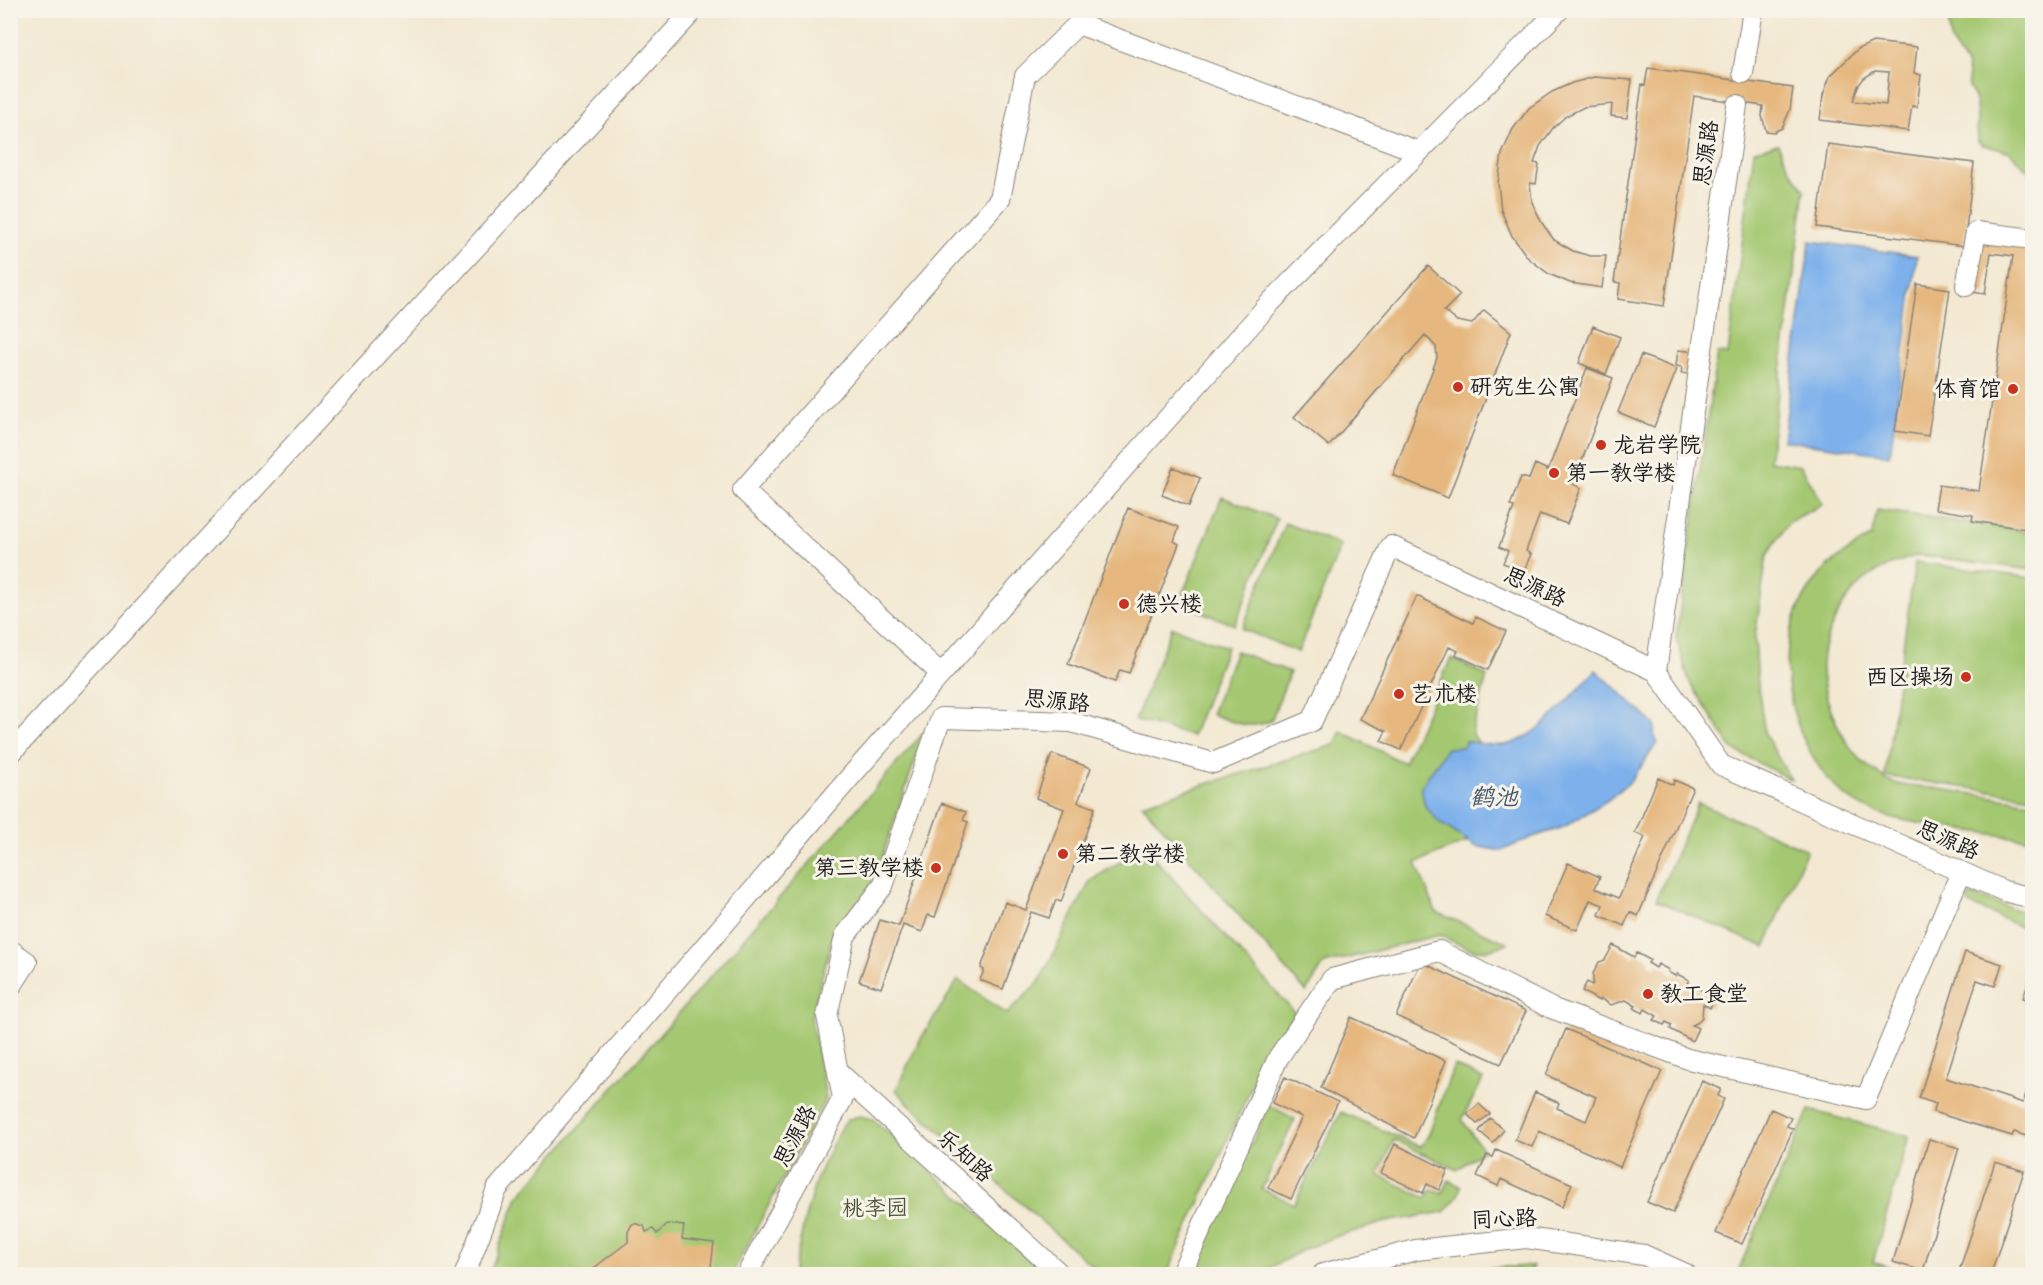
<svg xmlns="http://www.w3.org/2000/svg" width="2043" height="1285" font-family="'Comic Neue','LXGW WenKai TC',sans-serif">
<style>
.green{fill:#a4c871;stroke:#607246;stroke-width:1.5}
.water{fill:#7eb1eb;stroke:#4d6684;stroke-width:1.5}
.building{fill:#e6b87f;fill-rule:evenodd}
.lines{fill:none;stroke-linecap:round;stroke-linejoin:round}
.street-casing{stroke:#888278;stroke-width:22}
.street{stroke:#fff;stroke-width:20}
.poi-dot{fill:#c8321e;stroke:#f7f3e8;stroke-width:2}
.labels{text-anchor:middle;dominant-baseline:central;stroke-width:6;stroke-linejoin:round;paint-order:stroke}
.street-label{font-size:22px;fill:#1c1c1c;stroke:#f7f3e8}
.poi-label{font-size:22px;fill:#1c1c1c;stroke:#f7f3e8;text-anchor:start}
.park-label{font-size:22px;fill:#4c583a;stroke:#f7f3e8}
.water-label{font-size:24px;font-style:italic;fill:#43586f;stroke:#f7f3e8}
</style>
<rect width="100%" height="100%" fill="#f7f3e8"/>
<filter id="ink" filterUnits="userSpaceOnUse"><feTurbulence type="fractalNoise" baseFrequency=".0167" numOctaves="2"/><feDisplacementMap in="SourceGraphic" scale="12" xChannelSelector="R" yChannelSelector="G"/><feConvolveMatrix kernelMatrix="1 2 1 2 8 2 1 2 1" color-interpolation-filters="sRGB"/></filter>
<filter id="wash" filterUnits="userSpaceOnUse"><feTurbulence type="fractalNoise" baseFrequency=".008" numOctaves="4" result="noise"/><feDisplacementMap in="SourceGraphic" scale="24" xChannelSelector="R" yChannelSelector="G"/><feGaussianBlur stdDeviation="1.35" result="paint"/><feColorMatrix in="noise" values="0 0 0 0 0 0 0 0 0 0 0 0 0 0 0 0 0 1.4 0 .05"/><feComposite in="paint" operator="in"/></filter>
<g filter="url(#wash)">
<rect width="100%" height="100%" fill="#f3e9d3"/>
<path class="green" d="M1947,11h85v164l-22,-23 -27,-7 -5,-4 -2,-38 -7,-17 -2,-20 -16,-24z
M1778,144l12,26 15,20 -36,271 32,5 22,38 -34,18 -22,33 -12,82 3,48 7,49 26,46 -59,-31 -43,-68 -13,-44 41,-284 11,1 26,-204z
M1222,497l55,22 -42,106 -56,-22z
M1877,510l155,22v38l-113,-15c-18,5 -47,16 -60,30 -18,18 -36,52 -37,77 -2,30 17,75 37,96 8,9 19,16 29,22 13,7 31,7 45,8 33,5 66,10 99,14v38c-27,-4 -54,-8 -81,-12 -34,-5 -74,-9 -103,-30 -18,-13 -30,-31 -40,-50 -27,-53 -31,-118 7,-167 15,-20 36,-32 57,-45z
M1285,523l56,22 -43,107 -56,-23z
M1915,562l117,16v219l-147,-21z
M1172,627l55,20 -35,89 -57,-16z
M1236,651l54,21 -19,49c-24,9 -38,1 -60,-7z
M1451,658l36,18 -15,57 56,84 -112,46 20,49 72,31c-31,14 -40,6 -68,-8l-116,29 -18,28 -164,-188 192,-59 7,-14 63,32z
M925,731l-51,150 -40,51 -23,85 15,81 -94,176h-243l29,-77z
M1698,803l109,47 -42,97 -109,-47z
M1144,847l151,166 -31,46 -97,215h-66l-193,-171 -12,-13 21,-45 41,-65 49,34 32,-32 51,-101z
M1970,896h6l56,19v17l-63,-28 -2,-4z
M1454,1065l29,14 -21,41 21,30 -26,20 -63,-30 -16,35 48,23 5,-8 11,4 7,-14 12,7 -5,12 -12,13 -58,10 -48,14 -31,12 -49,26h-70l70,-144 9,-26 28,15 -33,70 32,15 47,-92 80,35 8,-13z
M1809,1110l100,26 -36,126 37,12h-170l-3,-1z
M859,1116l14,3 172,155h-252l12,-56 12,-41 23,-48 7,-9z
M1533,1266l-1,8h-73l-1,-5z"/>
<path class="water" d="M1810,241l107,15 -27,199 -107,-15z
M1596,670l59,55 -1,10 4,7 -27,39 -23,19 -44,27 -31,10 -32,14 -26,-5 -35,-23 -15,-17 -4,-19 26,-39 16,-1 3,-6c12,2 25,5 37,4 34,-3 71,-52 93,-75z"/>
<g id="blocks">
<path class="building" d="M1873,42l44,5 -3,26 7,2 -4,32 -5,-1 -4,25 -88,-11 3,-25 7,-19 28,-27zM1875,71l14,1 -3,33 -33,-4 5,-15 6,-8z
M1648,68l145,20 -3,22 -8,18 -8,4 -8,-1 -4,-15 1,-10 -69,-10 -30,210 -46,-7 2,-16 -6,-1 28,-198 3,1z
M1594,77l38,3 -5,38 -16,-2 1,-12 -28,3 -18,9 -13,12 -13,18 -6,17 5,1 -3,20 -6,-1 2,19 10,21 12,17 19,11 17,5h16l-4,32 -32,-5 -21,-9 -21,-16 -16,-22 -11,-26 -3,-27 4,-29 11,-25 16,-21 23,-16 20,-9z
M1828,144l146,19 -10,83 -147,-19z
M1980,238l52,8v284l-60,-9 1,-6 -38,-6 4,-24 40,6 34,-235 -22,-3 -6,41 -13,-2z
M1428,266l32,29 -16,16 13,10 15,3 12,-14 27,22 -63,166 -55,-23 44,-117 -1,-11 -11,-12 -96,111 -35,-29z
M1917,284l33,5 -22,147 -33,-5z
M1593,326l27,11 -14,37 -27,-11z
M1678,350l18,2 -3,23 -12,-2 1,-6 -6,-1z
M1641,355l36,14 -23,58 -36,-15z
M1587,368l26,10 -40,106 8,4 -14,36 -27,-10 -14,37 5,3 -7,17 -21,-8 5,-12 -9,-4 15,-40 -4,-1 11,-29 8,2 6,-15 13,6z
M1173,467l27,11 -11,28 -27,-11z
M1128,508l51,19 -5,14 5,3 -50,129 -9,-3 -5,12 -47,-18z
M1417,596l56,27 3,-6 30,14 -18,39 -32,-15 2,-4 -9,-4 -48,103 -20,-9 5,-10 -26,-12z
M1052,754l39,14 -13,34 17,6 -34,94 -5,-2 -7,18 -18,-6 -28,77 -23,-9 4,-10 -3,-2 24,-66 21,8 38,-101 -28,-11z
M1658,778l15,7 1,-5 19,8 -55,128 -8,-4 -6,14 -25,-11 4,-10 -13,-5 -13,30 -32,-14 23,-53 32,14 -5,11 24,10 26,-61 -10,-4z
M942,803l24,9 -3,8 5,2 -33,95 -7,-2 -6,17 -19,-7 -22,63 -22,-7 21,-61 19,6z
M1613,945l21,12 3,-4 13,7 -2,3 8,5 2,-4 11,6 -1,2 7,4 2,-2 12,6 -2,3 28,14 -5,11 -7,-4 -1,13 -5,6 -5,2 6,3 -6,13 -22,-12 2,-4 -6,-3 -2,3 -10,-5 3,-4 -12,-7 -2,4 -9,-5 2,-2 -10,-6 -15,5 -10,-6 -2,2 -17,-10 5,-9 5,3 1,-3v-8l6,-12 6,-2z
M1965,952l37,12 -7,22 -18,-6 -31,98 77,25 9,-28v63l-18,-6 -2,4 -79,-24 3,-8 -17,-6z
M1421,962l105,49 -25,53 -105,-48z
M2032,970v31l-9,-3z
M1351,1017l95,44 -32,77 -93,-50z
M1566,1029l96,42 -42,96 -81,-36 -7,16 -17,-7 20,-48 24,11 -2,5 29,13 10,-24 -50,-22z
M1285,1077l53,25 -47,97 -23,-11 34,-71 -30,-14z
M1702,1081l19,8 -3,7 6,3 -51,114 -26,-11z
M1479,1104l11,10 -13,10 -10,-10z
M1771,1109l20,9 -4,8 6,3 -51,115 -26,-11z
M1490,1118l14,12 -11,13 -14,-12z
M1929,1139l30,9 -36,123 -30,-9z
M1395,1144l53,26 -9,20 -12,-6 -4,9 -42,-20z
M1496,1150l76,34 -10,23 -61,-28 -3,7 -21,-10 10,-21 6,2z
M1995,1162l29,9 -33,103h-33z
M632,1224h6l6,2 2,6 7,-3 4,5 10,-10 17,2 -2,13 32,4 -4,31h-122l11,-10 29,-22v-10z"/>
</g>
</g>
<g filter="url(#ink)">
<use href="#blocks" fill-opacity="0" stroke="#888278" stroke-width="1.5"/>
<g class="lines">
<defs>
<path id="street" d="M1743,73l10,-63
M1737,105l-81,566 65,94 283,126 28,7
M1966,286l10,-54 56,7
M941,674l-198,-184 257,-291 25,-123 53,-52 341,128
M10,754l684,-744
M10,950l17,12 -17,26
M838,1072l222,202
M465,1274l32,-85 354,-413 418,-472 290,-294
M747,1274l96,-176 -16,-82 18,-80 38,-50 58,-168 130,4 142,41 99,-42 79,-175 265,125
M1181,1274l97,-216 54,-79 107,-28 112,57 137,51 178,40 95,-227
M1323,1274l93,-24 110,-12 118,17 42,19"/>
</defs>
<use href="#street" class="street-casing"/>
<use href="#street" class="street"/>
</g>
</g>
<g class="poi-dot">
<circle cx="1458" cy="387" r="6"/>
<circle cx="2013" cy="389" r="6"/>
<circle cx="1601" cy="445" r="6"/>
<circle cx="1554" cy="473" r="6"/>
<circle cx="1124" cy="604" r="6"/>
<circle cx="1966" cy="677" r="6"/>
<circle cx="1399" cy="694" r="6"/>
<circle cx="1063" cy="854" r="6"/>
<circle cx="936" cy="868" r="6"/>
<circle cx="1648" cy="994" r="6"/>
</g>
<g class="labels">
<g class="street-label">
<text transform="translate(1706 153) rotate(-82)">思源路</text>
<text transform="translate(1535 587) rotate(25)">思源路</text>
<text transform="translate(1057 701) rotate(6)">思源路</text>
<text transform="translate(1948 840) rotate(24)">思源路</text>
<text transform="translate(795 1136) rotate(-62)">思源路</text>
<text transform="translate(965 1156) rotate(42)">乐知路</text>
<text transform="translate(1504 1219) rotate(-2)">同心路</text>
</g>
<g class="poi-label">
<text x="1470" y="387">研究生公寓</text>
<text x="2001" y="389" text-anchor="end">体育馆</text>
<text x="1613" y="445">龙岩学院</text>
<text x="1566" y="473">第一教学楼</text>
<text x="1136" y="604">德兴楼</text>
<text x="1954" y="677" text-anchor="end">西区操场</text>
<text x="1411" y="694">艺术楼</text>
<text x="1075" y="854">第二教学楼</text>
<text x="924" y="868" text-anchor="end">第三教学楼</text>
<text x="1660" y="994">教工食堂</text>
</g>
<g class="park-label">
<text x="875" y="1208">桃李园</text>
</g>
<g class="water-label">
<text x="1494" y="797">鹤池</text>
</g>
</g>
<rect width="2043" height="1285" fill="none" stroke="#f7f3e8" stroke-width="36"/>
</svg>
